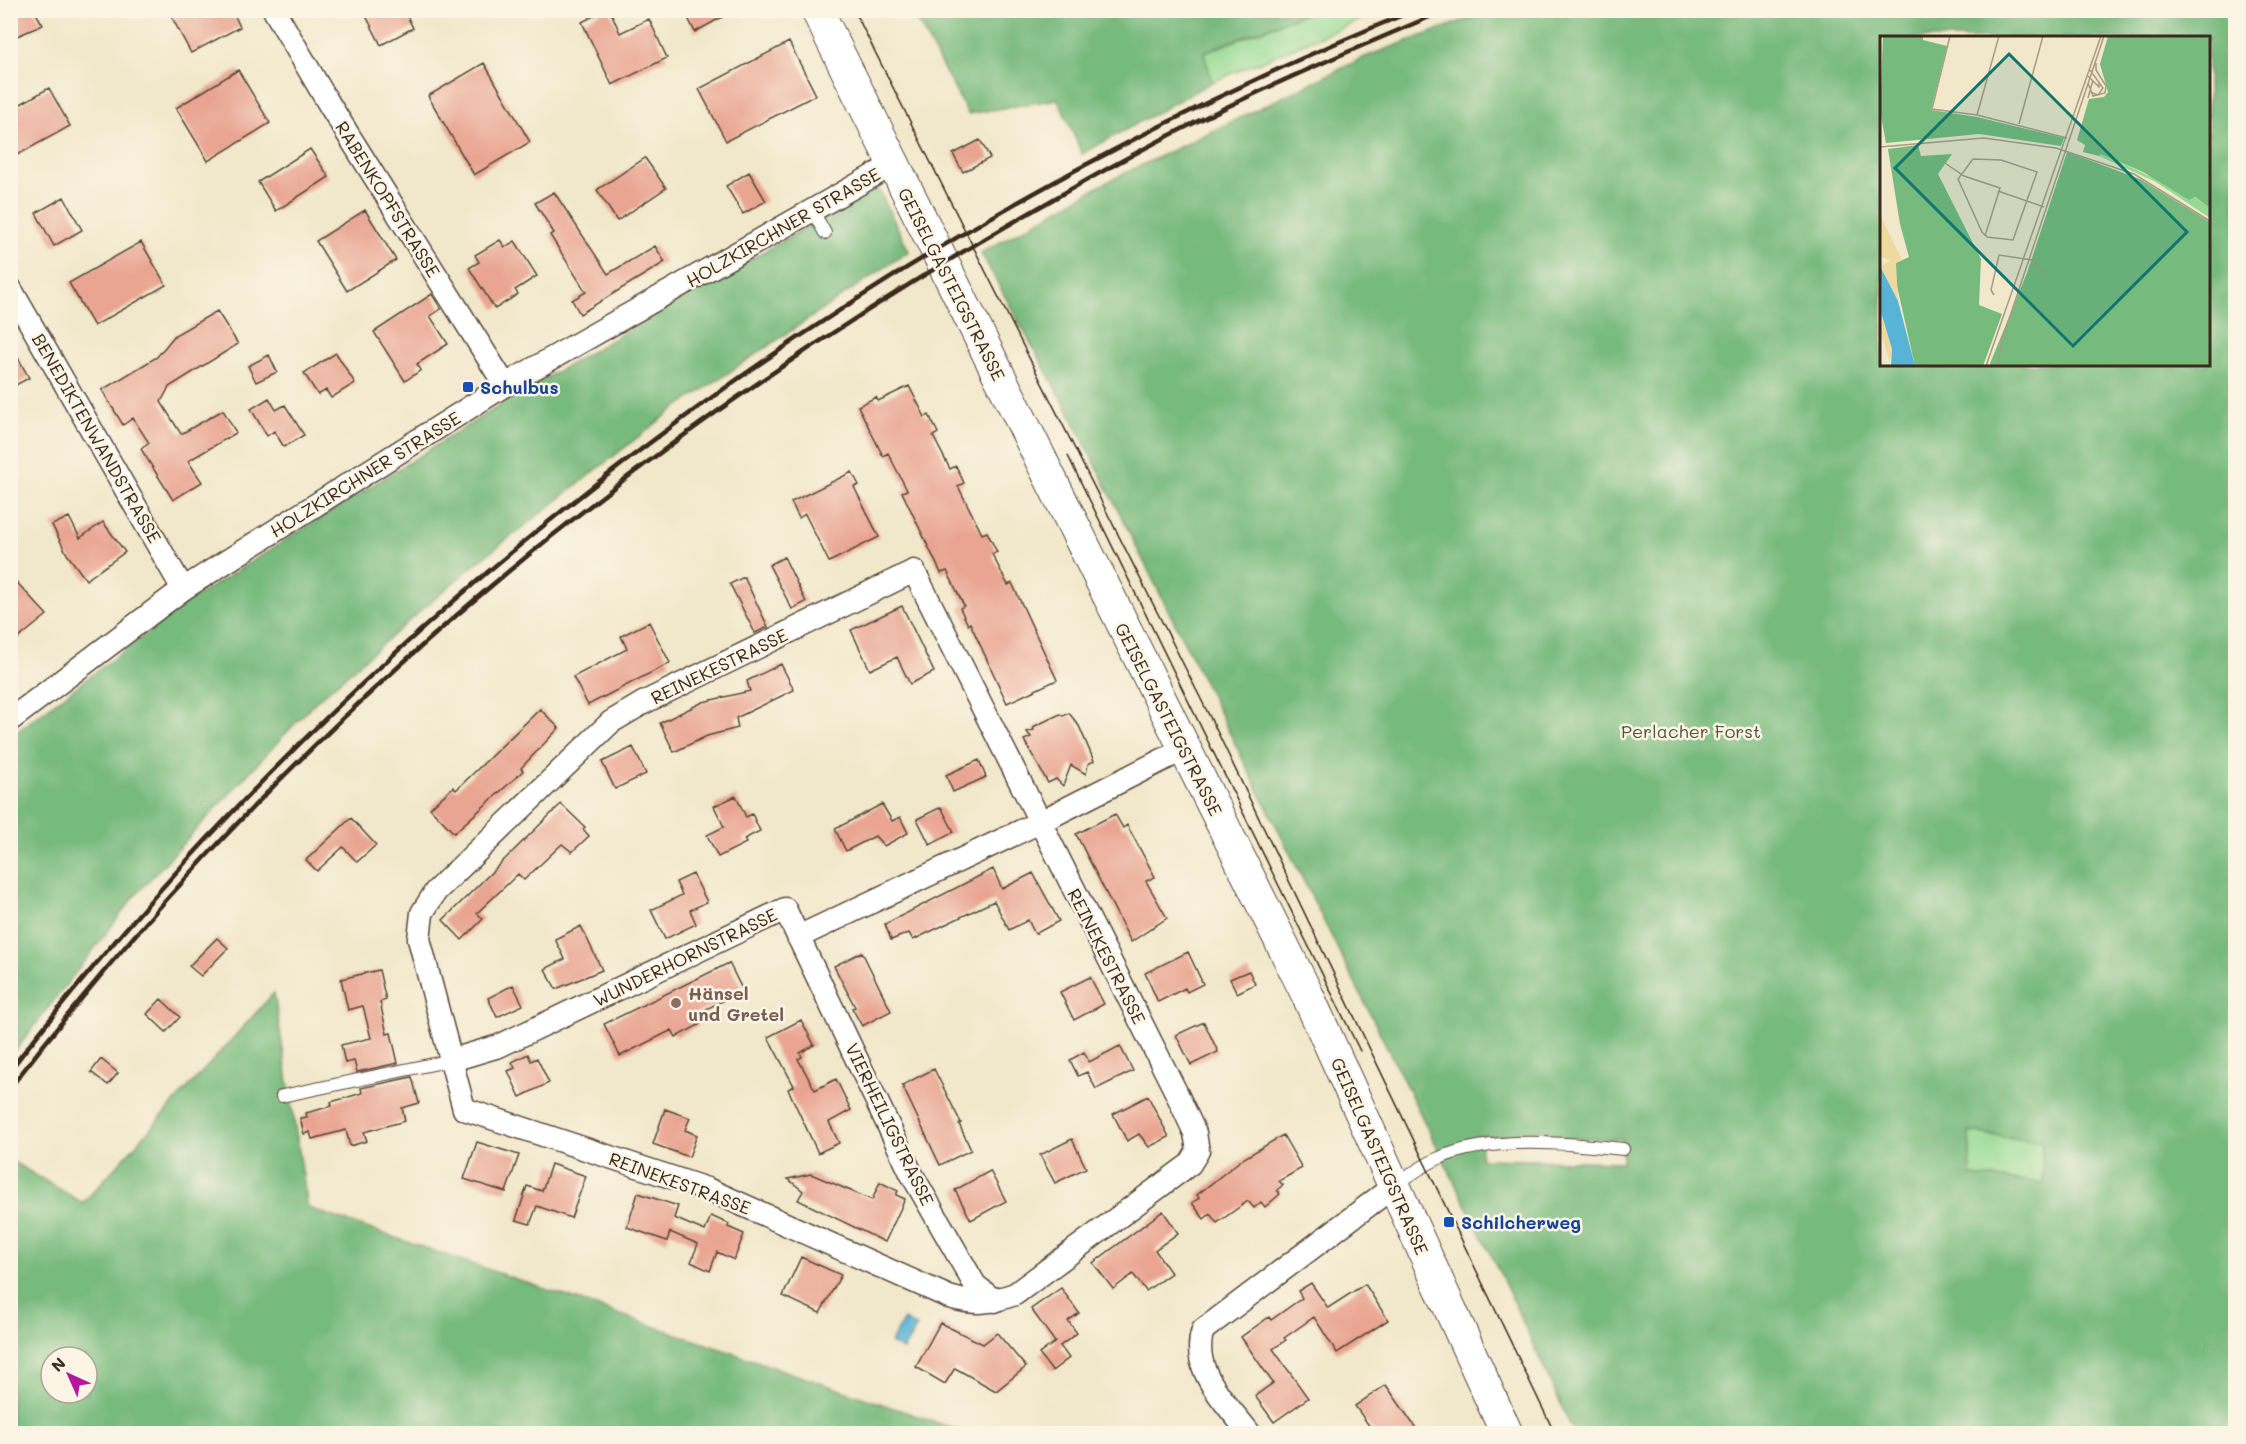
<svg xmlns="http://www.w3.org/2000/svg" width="2246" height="1444" font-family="Mali,sans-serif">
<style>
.green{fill:#94da93;stroke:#688258;stroke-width:1.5}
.forest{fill:#77ba7d;stroke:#59724e;stroke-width:1.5;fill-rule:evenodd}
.water{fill:#58b4d6;stroke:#4a6f7a;stroke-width:1.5}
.building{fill:#e9a592}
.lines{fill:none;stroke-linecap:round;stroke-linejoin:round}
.service-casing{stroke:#564638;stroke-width:14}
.minor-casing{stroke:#564638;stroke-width:25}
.secondary-casing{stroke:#564638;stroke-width:34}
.service{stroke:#fff;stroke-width:12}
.minor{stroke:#fff;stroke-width:22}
.secondary{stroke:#fff;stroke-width:32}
.tram{stroke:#3b2a1e;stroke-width:1.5}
.rail{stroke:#3b2a1e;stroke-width:4.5}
.transit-dot{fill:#1a4fb4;stroke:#fcf5e5;stroke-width:2}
.education-dot{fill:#8d6e63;stroke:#fcf5e5;stroke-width:2}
.labels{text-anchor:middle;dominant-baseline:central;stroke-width:5;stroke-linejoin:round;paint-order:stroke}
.street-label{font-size:18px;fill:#3b2a1e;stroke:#fcf5e5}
.transit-label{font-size:18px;font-weight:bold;fill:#164399;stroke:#fcf5e5;text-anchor:start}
.park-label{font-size:18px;fill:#51563b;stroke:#fcf5e5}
.education-label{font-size:18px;font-weight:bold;fill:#785e54;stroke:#fcf5e5;text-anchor:start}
.inset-road{fill:none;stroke:#a89b85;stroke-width:1.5}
.view{fill:#0f766e;fill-opacity:0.15;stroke:#0f766e;stroke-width:3}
.inset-edge{fill:none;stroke:#3b2a1e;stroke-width:3}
</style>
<rect width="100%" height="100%" fill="#fcf5e5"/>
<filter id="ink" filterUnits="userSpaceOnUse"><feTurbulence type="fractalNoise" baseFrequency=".0167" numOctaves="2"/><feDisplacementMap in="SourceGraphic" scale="12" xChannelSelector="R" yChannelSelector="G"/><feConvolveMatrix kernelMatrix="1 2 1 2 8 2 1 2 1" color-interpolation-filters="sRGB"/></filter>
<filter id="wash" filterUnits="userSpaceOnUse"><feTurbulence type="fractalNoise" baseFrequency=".008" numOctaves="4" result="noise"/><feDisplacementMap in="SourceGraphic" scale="24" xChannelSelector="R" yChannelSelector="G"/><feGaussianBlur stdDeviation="1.35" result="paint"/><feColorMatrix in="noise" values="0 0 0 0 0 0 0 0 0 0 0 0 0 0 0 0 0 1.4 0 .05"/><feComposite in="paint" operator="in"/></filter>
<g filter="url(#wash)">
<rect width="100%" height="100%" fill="#f1e7ca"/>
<path class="green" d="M1311,11h70l-169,71 -8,-29z
M1969,1132l73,10 2,41 -73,-7z"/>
<path class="forest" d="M912,11h399l-107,41 8,30 -130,72 -24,-55 -90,15z
M1489,11h746v1422h-661l-75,-162 -427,-853 -91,-165 124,-70 260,-126zM1882,38h326v326h-326zM1969,1132l73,10 1,41 -72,-7zM1481,1136l141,3v23l-141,-3z
M877,186l32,65 -236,159 -199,155 -158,136 -178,191 -127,164v-320l181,-137 318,-200z
M274,993l34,215 659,225h-956l-1,-273 73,43zM51,1357h36v36h-36z"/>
<path class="water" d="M904,1320l13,7 -14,23 -13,-7z"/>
<g id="blocks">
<path class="building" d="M10,10h24l9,15 -33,14z
M168,10h64l8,17 -49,26z
M363,10h41l9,18 -32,17z
M605,10h5l10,23 29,-14 18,39 -55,27 -30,-63z
M684,10h51l-40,22z
M789,42l27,53 -90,46 -27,-52z
M484,63l46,79 -56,33 -46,-79z
M238,70l32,53 -62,38 -32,-53z
M49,88l21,38 -60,33v-49z
M980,140l10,18 -27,14 -10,-18z
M310,149l19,28 -53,34 -18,-29z
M645,158l21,30 -49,33 -20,-31z
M749,172l17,29 -23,13 -17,-28z
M554,192l54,82 47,-28 10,16 -85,52 -8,-14 14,-8 -36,-57 4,-2 -19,-30z
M64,197l18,33 -28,16 -18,-33z
M365,210l31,50 -49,31 -31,-50z
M500,240l5,7 10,-6 22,35 -22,14 3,4 -23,15 -26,-41 10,-6 -4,-7z
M141,242l25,43 -72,41 -25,-43z
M432,294l9,15 -11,7 18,28 -31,20 4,6 -16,11 -31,-49z
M217,311l21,33 -69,43 -8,15 20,32 42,-24 13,23 -48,28 14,21 -29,18 -32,-51 8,-6 -16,-25 -10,7 -21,-35 55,-33 18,-22z
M10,343l19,35 -19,10z
M336,353l19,30 -24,15 -5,-8 -8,5 -14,-22z
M269,355l8,17 -21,10 -8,-16z
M909,386l16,31 4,-2 9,18 -5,3 17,33 6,-3 8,17 -6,3 24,48 5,-2 10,20 -5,2 16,31 4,-2 45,97 -50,23 -37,-80 -2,2 -8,-17 4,-2 -17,-35 -6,2 -39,-81 5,-2 -19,-37 -5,3 -25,-50 18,-9 2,4z
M269,398l7,12 9,-5 19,30 -20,12 -10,-16 -7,5 -16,-27z
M852,472l7,13 -5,2 25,50 -50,25 -24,-48 -6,4 -8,-16z
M69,517l11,21 23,-16 22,30 -39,28 -19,-26 -15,-29z
M784,557l22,45 -14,7 -23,-44z
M10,575l37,40 -37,30z
M744,577l24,50 -13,6 -25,-49z
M902,606l32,66 -24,12 -13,-27 -27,13 -19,-40z
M649,622l21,41 -82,42 -15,-28 54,-28 -6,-13z
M781,664l13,26 -58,28 2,10 -31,8 -33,16 -14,-29 43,-21 47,-11 -3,-10z
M540,709l19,19 -38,40 2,3 -69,62 -24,-25 23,-21 3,3z
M1069,713l10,13 15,35 -6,3 -2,10 -15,-9 -8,21 -7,-7 -8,4 -24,-43 7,-3 -4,-5 7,-2 -1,-3 27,-13 3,2z
M633,747l13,27 -31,15 -13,-27z
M979,760l7,17 -33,15 -7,-17z
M736,796l10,21 6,-3 8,17 -16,8 2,4 -28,14 -11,-22 17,-8 -10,-21z
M561,804l24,23 -2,2 6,7 -17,16 -10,-8 -38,36 -6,-6 -41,39 6,6 -21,21 -19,-20z
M882,804l10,17 8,-4 8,16 -24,13 -9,-10 -29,15 -11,-22z
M941,807l13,25 -24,13 -13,-26z
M1115,814l8,14 4,-3 28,52 -9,4 21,37 -36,24 -55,-108z
M351,818l25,27 -19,17 -14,-15 -26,24 -11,-11z
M993,869l9,20 31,-16 26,48 -24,13 -7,-14 -19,10 -15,-29 -81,39 -4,-7 -18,7 -6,-16z
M693,874l14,28 -17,8 6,14 -31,15 -14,-29 31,-15 -6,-13z
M581,926l21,44 -46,19 -11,-20 20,-10 -10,-20z
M217,938l11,10 -27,28 -12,-10z
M862,952l29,59 -29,15 -10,-18 3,-1 -21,-41z
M1188,952l15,32 -16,8 -2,-4 -27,14 -13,-29z
M729,963l14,28 -49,24 5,10 -23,12 -4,-7 -52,26 -16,-32z
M379,970l7,30 -6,2 7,32 4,-1 7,30 -41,9 -3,-11 -9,2 -4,-18 30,-7 -8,-32 -15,4 -7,-31z
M1249,971l6,13 -18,9 -7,-14z
M1090,977l14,27 -30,16 -14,-28z
M513,985l10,20 -26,12 -9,-19z
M161,999l19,18 -14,15 -19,-18z
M801,1020l13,25 -14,8 2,4 -4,2 17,31 21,-11 15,31 -22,12 10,21 -21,10 -30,-64 6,-3 -26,-49z
M1204,1022l14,30 -27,13 -15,-30z
M1120,1046l13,25 -37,18 -9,-17 -9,4 -8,-16 14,-8 5,10z
M528,1054l3,7 6,-3 12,25 -29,14 -12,-26 7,-3 -3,-6z
M101,1059l17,14 -10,12 -17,-13z
M934,1069l27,54 -2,1 12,26 -31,15 -38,-80z
M412,1077l7,26 -17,5 3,13 -41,11 3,9 -17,5 -4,-16 -34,9 -2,-7 -6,2 -4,-16 7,-1 -1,-4 26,-7 -1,-4 31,-9 -1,-5z
M1148,1096l21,41 -20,10 -10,-13 -12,7 -14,-27z
M665,1109l25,9 -5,12 12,5 -8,22 -36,-13z
M1283,1135l19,33 -23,13 4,4 -6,5 3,4 -15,13 -4,-5 -7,6 -6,-7 -31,22 -7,-9 -6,5 -12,-16 7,-5 -2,-3 44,-35z
M1072,1139l14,29 -31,15 -15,-28z
M477,1142l42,13 -13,37 -42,-13z
M551,1164l35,12 -15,42 -34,-12 -7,18 -14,-4 11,-34 15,5z
M990,1171l16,30 -35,19 -16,-30z
M811,1174l61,26 8,-18 18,9 -2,4 9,4 -20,43 -87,-42 5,-9 -15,-12z
M638,1193l40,13 -4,12 31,13 6,-15 18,8 -1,3 16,7 -10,26 -17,-8 -7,19 -19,-9 7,-18 -28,-12 -3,9 -40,-14z
M1163,1211l15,22 -23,17 16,23 -25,18 -13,-17 -20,15 -20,-26z
M801,1257l40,18 -21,38 -37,-17z
M1311,1283l17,25 37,-24 23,36 -51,33 -23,-36 -30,21 2,2 -13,9 35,49 -34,24 -19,-26 18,-13 -32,-46 28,-20 2,3 31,-22 -4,-7z
M1061,1288l18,25 -11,8 9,12 -17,13 9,12 -17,13 -13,-17 16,-12 -24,-33z
M940,1323l43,21 14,-11 29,34 -30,24 -41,-23 -10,16 -29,-17z
M1386,1385l34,49h-45l-20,-28z"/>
</g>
</g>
<g filter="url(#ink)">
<use href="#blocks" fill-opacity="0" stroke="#564638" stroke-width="1.5"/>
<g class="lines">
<defs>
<path id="service" d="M812,210l13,23
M282,1096l170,-36
M1395,1186c13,-10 27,-20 42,-27 53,-24 130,-16 186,-10"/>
<path id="minor" d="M274,10l55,94 176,281
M10,288l173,301
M914,571l262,521 19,41 3,18 -8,13 -175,130c-26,9 -39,11 -66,3l-242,-108 -243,-80 -45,-170 3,-26 14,-22 175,-169 32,-19z
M10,720l173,-131 322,-204 387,-220
M798,937l242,-115 144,-73
M452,1060l47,-14 286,-137 126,264 64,112 20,16
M1250,1434c-23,-31 -61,-63 -47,-104l191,-144"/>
<path id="secondary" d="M817,10l490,984 200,440"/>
</defs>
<use href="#service" class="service-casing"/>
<use href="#minor" class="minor-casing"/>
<use href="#secondary" class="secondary-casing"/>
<use href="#service" class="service"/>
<use href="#minor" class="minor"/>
<use href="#secondary" class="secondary"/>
<path class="tram" d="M854,10l362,719 339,705
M1068,456l292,595"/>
<path class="rail" d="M10,1070c363,-468 856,-837 1405,-1060
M10,1088c267,-348 600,-630 978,-851 68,-40 137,-80 208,-115 82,-41 165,-76 250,-112"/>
</g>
</g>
<g class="transit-dot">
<rect x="462" y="381" width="12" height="12" rx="3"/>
<rect x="1443" y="1216" width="12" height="12" rx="3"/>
</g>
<circle class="education-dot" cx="676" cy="1003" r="6"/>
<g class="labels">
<g class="street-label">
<text transform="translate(388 199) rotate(58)">RABENKOPFSTRASSE</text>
<text transform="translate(783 227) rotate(-30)">HOLZKIRCHNER STRASSE</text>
<text transform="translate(952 284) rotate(63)">GEISELGASTEIGSTRASSE</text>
<text transform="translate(97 438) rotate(60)">BENEDIKTENWANDSTRASSE</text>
<text transform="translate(365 474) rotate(-32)">HOLZKIRCHNER STRASSE</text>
<text transform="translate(719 666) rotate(-26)">REINEKESTRASSE</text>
<text transform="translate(1169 719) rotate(63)">GEISELGASTEIGSTRASSE</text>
<text transform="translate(1107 956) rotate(63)">REINEKESTRASSE</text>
<text transform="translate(685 957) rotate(-26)">WUNDERHORNSTRASSE</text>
<text transform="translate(890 1124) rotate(64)">VIERHEILIGSTRASSE</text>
<text transform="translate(1380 1156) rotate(66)">GEISELGASTEIGSTRASSE</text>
<text transform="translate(680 1183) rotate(20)">REINEKESTRASSE</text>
</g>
<g class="transit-label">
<text x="480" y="387">Schulbus</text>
<text x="1461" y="1222">Schilcherweg</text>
</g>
<g class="park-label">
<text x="1691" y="731">Perlacher Forst</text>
</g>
<g class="education-label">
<text x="688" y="993">Hänsel<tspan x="688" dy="21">und Gretel</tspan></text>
</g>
</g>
<g transform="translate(1880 36)">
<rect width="330" height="330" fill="#f1e7ca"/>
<path d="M221,117l73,35 15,12 5,-3 16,11v10l-54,-36 -57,-26z" fill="#94da93"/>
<path d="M3,0h40v4l24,6 -16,64 46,7 87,21 -3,8 -82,-12 -93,9 -6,-32zM228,0h102v172l-15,-11 -6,3 -46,-28 -42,-18 -2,2 -16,-4 2,-7 -8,-5 12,-41 15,-2 4,-5 -8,-28zM38,109l3,11 31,-2 -14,20 43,85 -2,46 23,9 -19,52h-68l-20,-89 1,-14 13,-6 -9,-33 -12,-75zM187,116l73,27 70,43v144h-221l38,-93z" fill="#77ba7d"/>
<path d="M1,181l21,43 -6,3 2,38 -18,-35 11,-5 -11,-5zM0,273l12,41 -2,12 -10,-32z" fill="#eeda9e"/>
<path d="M0,230l18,35 17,65h-24l1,-17 -12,-40z" fill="#58b4d6"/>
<path class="inset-road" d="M70,0l-18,73 45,6 90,23M210,34l13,18 -5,7 -8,-3M208,40l11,11v-5M208,47l5,13 12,-3 1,-7 -10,-16v-7M208,62l5,-18M97,79l22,-79M139,88l24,-88M0,111l104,-9 72,10 78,26 76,47M93,123l28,1 36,12 -24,68 -26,-3 -5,-5 -24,-53zM65,127l19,13 36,12 -15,48M118,155l46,16M114,259l-3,-5 8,-35 33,5 15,14M106,330l115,-330M118,330l3,-23 103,-307"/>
<path class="view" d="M129,18l178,178 -114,114 -178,-178z"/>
<rect width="330" height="330" class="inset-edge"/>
</g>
<rect width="2246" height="1444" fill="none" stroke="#fcf5e5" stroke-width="36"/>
<g transform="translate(69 1375) rotate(315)"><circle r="28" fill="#fcf5e5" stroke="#afa495" stroke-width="1.5"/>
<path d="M0-4.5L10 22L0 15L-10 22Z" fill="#b5179e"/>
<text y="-9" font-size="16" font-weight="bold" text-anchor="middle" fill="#3b2a1e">N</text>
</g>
</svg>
